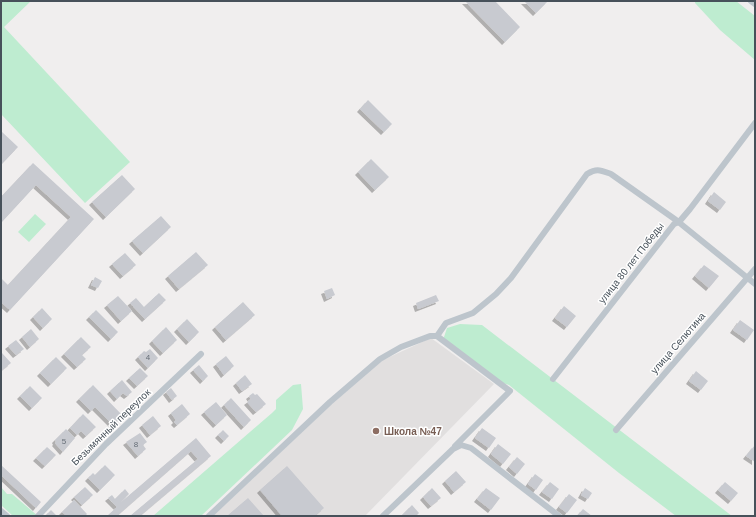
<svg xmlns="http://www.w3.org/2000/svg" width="756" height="517" font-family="Helvetica,sans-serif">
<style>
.education{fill:#e1dfdf}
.green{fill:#beecd0}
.building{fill:#c8cad0;filter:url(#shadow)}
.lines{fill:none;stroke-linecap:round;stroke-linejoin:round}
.minor{stroke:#bdc5cc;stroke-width:6}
.education-dot{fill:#8d6e63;stroke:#fff;stroke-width:1.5}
.labels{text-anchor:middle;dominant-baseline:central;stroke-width:3;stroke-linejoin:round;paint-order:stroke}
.number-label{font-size:8px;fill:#676f78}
.street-label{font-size:10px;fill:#47515a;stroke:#fff}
.education-label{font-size:10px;font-weight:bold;fill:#785e54;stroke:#fff;text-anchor:start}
</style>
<defs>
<filter id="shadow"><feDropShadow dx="-3" dy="3" stdDeviation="0" flood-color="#0004"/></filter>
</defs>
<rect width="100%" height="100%" fill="#f0eeee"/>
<path class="education" d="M431,338l63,46 -129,132h-152l119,-112 51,-44z"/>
<path class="green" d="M1,1h30l-27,26 126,135 -45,41 -84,-89z
M695,1h41l19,15v44l-35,-30 -25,-27z
M35,214l11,10 -17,18 -11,-10z
M460,324l22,1 250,191h-56l-57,-43 -110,-88 -9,-3 -57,-42 4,-12z
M301,384l2,25 -11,21 -91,86h-48l119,-103 4,-4v-9l17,-15z
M1,487l6,7h5l26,22h-25l-12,-11z"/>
<path class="building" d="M465,1h30l25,26 -15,15z
M524,1h24l-12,12z
M368,100l24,24 -8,8 -24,-23z
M1,131l17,16 -17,18z
M371,159l18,18 -14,13 -17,-18z
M33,163l61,56 -84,91 -9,-8v-24l7,7 63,-68 -35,-32 -35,38v-26z
M122,175l13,14 -29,28 -14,-15z
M714,192l12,10 -6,8 -12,-9z
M161,216l10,11 -28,26 -11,-12z
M196,252l12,13 -29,24 -11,-13z
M125,253l11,12 -13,11 -11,-12z
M704,265l15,11 -10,12 -14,-12z
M95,277l7,4 -4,7 -7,-3z
M332,288l3,7 -8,4 -3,-8z
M159,293l7,7 -21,19 -15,-16 6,-5 8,9z
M436,295l3,6 -21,8 -2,-6z
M118,296l14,15 -11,10 -14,-16z
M243,302l12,13 -29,25 -11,-13z
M564,306l12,10 -9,11 -12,-9z
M42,308l10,11 -9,9 -10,-11z
M96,310l22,22 -7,7 -22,-22z
M187,319l12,13 -10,10 -12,-13z
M740,320l14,10 -7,10 -14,-10z
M166,327l11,13 -14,13 -11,-12z
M31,329l8,10 -9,8 -8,-10z
M81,337l10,10 -9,8 4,4 -9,8 -13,-13z
M16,340l8,9 -8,6 -8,-9z
M150,349l8,9 -10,10 -10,-11 6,-6 2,1z
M2,353l9,10 -10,8v-17z
M226,356l8,10 -10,9 -8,-11z
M56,357l11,11 -16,16 -11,-11z
M199,365l9,11 -5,5 -10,-11z
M140,368l8,8 -11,10 -8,-8z
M696,371l12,10 -7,9 -12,-9z
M245,375l7,9 -10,7 -6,-8z
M122,380l10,12 -5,4 -4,-3 -6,6 -7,-8z
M93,385l30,31 -10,9 -18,-18 -4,4 -12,-12z
M30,386l12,12 -10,10 -12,-12z
M171,388l6,8 -5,4 -6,-8z
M253,393l2,2 2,-1 9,10 -10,8 -9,-10 4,-3 -2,-3z
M231,398l20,22 -7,7 -20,-22z
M216,402l11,13 -11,10 -12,-13z
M182,404l8,10 -13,11 -3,-3 2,-2 -5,-7z
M83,414l13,13 -10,9 -5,-5 -4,4 -7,-7z
M153,416l8,10 -11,9 -8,-10z
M482,428l14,10 -7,10 -14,-10z
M66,429l9,9 -12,14 -8,-9 1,-1 -1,-2z
M223,430l6,6 -5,5 -6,-6z
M140,433l7,9 -4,3 3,4 -8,7 -12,-14z
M196,438l15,18 -71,60h-10l68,-57 -7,-8 -74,65h-10l10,-9 -9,-9 4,-3 3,4 10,-10 4,5 -9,9z
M498,444l13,10 -8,10 -12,-10z
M755,445v17l-9,-6z
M47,447l9,8 -11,11 -9,-8z
M517,457l8,7 -8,10 -8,-7z
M1,465l40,37 -5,6 -35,-33z
M105,465l10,10 -15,15 -12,-12 5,-5 2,2z
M287,466l37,42 -9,8h-33l-22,-26z
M456,471l10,11 -12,10 -9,-11z
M535,474l8,6 -7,10 -8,-6z
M550,482l9,7 -7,10 -10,-7z
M725,482l13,11 -7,8 -13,-11z
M85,487l8,8 -11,10 -8,-8z
M432,488l9,10 -10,8 -8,-9z
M486,488l14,10 -9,12 -14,-11z
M585,488l7,5 -4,6 -7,-4z
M569,494l8,6 -10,13 -8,-6z
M248,498l16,18h-37z
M74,500l13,14 -2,2h-18l-5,-4z
M412,505l7,8 -3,3h-13l-1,-1z
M583,509l9,7h-15z
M51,510l6,6h-12z"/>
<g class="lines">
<path class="minor" d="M751,1l4,3
M437,336l73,55 -55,55
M553,379l121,-155 5,-2 11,-13 65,-86
M616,430l139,-161
M1,511l6,5
M38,516l68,-72 95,-90
M209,516l121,-114 50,-43 21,-12 29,-11h7l9,-13 27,-10 23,-19 15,-16 76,-104c10,-6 13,-4 24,0l65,46 79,64
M383,516l70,-67 8,-4 10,3 88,68"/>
</g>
<circle class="education-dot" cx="376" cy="431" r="4"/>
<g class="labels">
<g class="number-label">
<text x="148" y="357">4</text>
<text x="64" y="441">5</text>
<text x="136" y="444">8</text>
</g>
<g class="street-label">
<text transform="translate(631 263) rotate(-52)">улица 80 лет Победы</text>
<text transform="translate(678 343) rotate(-49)">улица Селютина</text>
<text transform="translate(111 427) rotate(-44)">Безымянный переулок</text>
</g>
<g class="education-label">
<text x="384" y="431">Школа №47</text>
</g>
</g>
<rect width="756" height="517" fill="none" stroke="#47515a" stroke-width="4"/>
</svg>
